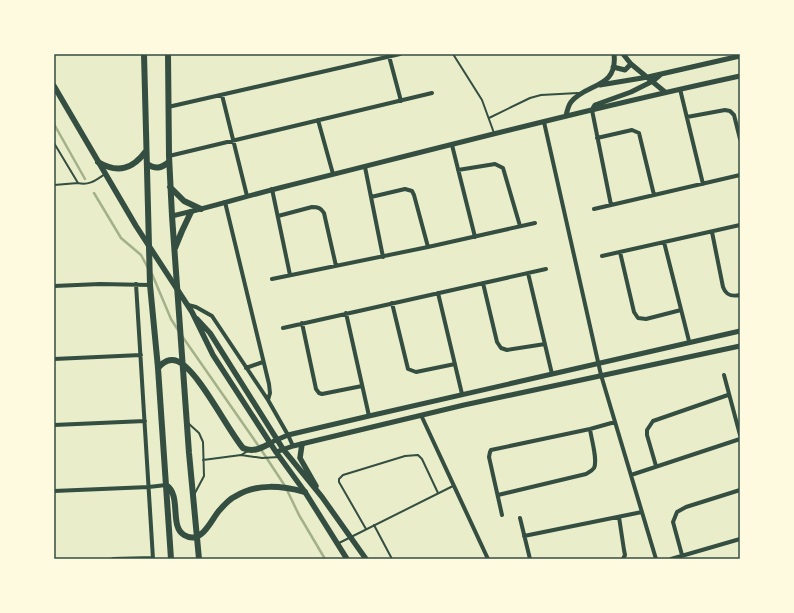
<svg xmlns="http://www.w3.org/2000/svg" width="794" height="613" font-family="Barlow,sans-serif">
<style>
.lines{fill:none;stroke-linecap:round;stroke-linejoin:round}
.stream{stroke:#a3b18a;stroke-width:2.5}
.service{stroke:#344e41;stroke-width:2}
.minor{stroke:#344e41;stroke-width:4}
.tertiary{stroke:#344e41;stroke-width:5}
.secondary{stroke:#344e41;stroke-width:5.5}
.primary{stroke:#344e41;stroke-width:6}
.neatline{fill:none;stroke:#344e41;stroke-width:1.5}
</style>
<rect width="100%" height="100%" fill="#e9edc9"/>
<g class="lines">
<path class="stream" d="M54,124l31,55
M94,193l27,45 20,17 7,13
M152,274l19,45 7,11
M182,336l78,112 25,38 14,29 26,44"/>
<path class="service" d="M453,54l29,46 12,33
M489,118l41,-20 11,-3 37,-2
M54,143l24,40c11,3 18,-3 27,-9
M54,185l24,-2
M188,423l11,10 4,9 1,34 -9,17
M241,455l21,3 17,-1
M203,460l38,-5 7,-4
M374,525l18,34
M366,529l-27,-47v-3l4,-4 62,-19 13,-1 4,4 16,34
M339,543l114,-57"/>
<path class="minor" d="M389,56l12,45
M680,89l23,95
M222,95l25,101
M168,107l232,-53
M592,110l19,95
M687,117l38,-7 5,1 4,4 6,24
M318,120l15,54
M544,122l57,253 55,184
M597,138l35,-8 7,3 15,62
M452,145l23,92
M169,156l263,-63
M365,167l18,90
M458,170l37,-6 8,4 17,58
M272,189l18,86
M371,197l34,-8 7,2 2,4 14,52
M225,202l44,182 1,9 -2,7
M594,209l146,-34
M278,216l34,-9c6,0 9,1 12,6l12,53
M712,232l11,55c3,8 8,10 17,8
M664,242l25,99
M620,252l14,60 4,6 8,1 35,-9
M602,256l138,-31
M528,273l24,101
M272,279l156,-32 107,-24
M483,283l14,59 4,6 6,2 38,-6
M136,284l17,275
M54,286l46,-2 50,1
M438,293l24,101
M392,303l16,66 8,3 39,-8
M188,305l8,2 16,9 56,84 20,35 5,11
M346,313l23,103
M302,323l14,66 3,4 3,1 40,-8
M283,328l263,-59
M54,359l87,-4
M246,368l17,-6
M724,375l16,60
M421,415l67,144
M54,425l91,-4
M656,466l-9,-31v-5l6,-9 75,-26
M631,475l109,-36
M54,491l95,-4 17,-2
M498,495l88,-21c3,-2 6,-3 8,-6 4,-8 -3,-30 -4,-39
M502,515l-13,-58 1,-5 1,-2 99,-21 25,-7
M619,517l5,33 1,5 -2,4
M520,518l10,41
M524,536l118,-24
M682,555l-9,-33 4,-10 9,-5 54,-17
M113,559l40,-1
M671,559l69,-20"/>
<path class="tertiary" d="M623,54l8,10 34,28
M613,67l12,3 6,-6
M600,85l48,-8 92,-21
M592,110l3,-5 36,-13 22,-11 7,-6
M566,116c1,-5 2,-10 5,-14 15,-19 47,-13 43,-48
M172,216c37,-8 74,-20 111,-29 152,-38 304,-78 457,-111
M274,441l14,-6 81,-19 371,-85
M276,452l17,-6 171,-41 276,-59"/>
<path class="secondary" d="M54,86l82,140 56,86 21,43 63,97 29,40 42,67
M197,319l13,14 73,116 39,48 44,62
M302,444l-2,14 16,28"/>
<path class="primary" d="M144,54l6,231 8,83 13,191
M168,54l1,102 3,60 17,237 10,106
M98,162c20,12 35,7 48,-11
M147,164c9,6 14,4 22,-2
M170,187l14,14 17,8
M175,248l7,-17 9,-19
M158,368c5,-6 12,-10 19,-7 20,7 50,68 66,87 10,5 18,0 28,-5
M166,485c16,10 3,41 18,50 17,10 26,-13 34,-23 5,-6 11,-13 18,-16 21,-13 46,-10 69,-4"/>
</g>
<rect width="794" height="613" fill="none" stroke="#fefae0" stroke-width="110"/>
<rect x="55" y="55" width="684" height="503" class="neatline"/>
</svg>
